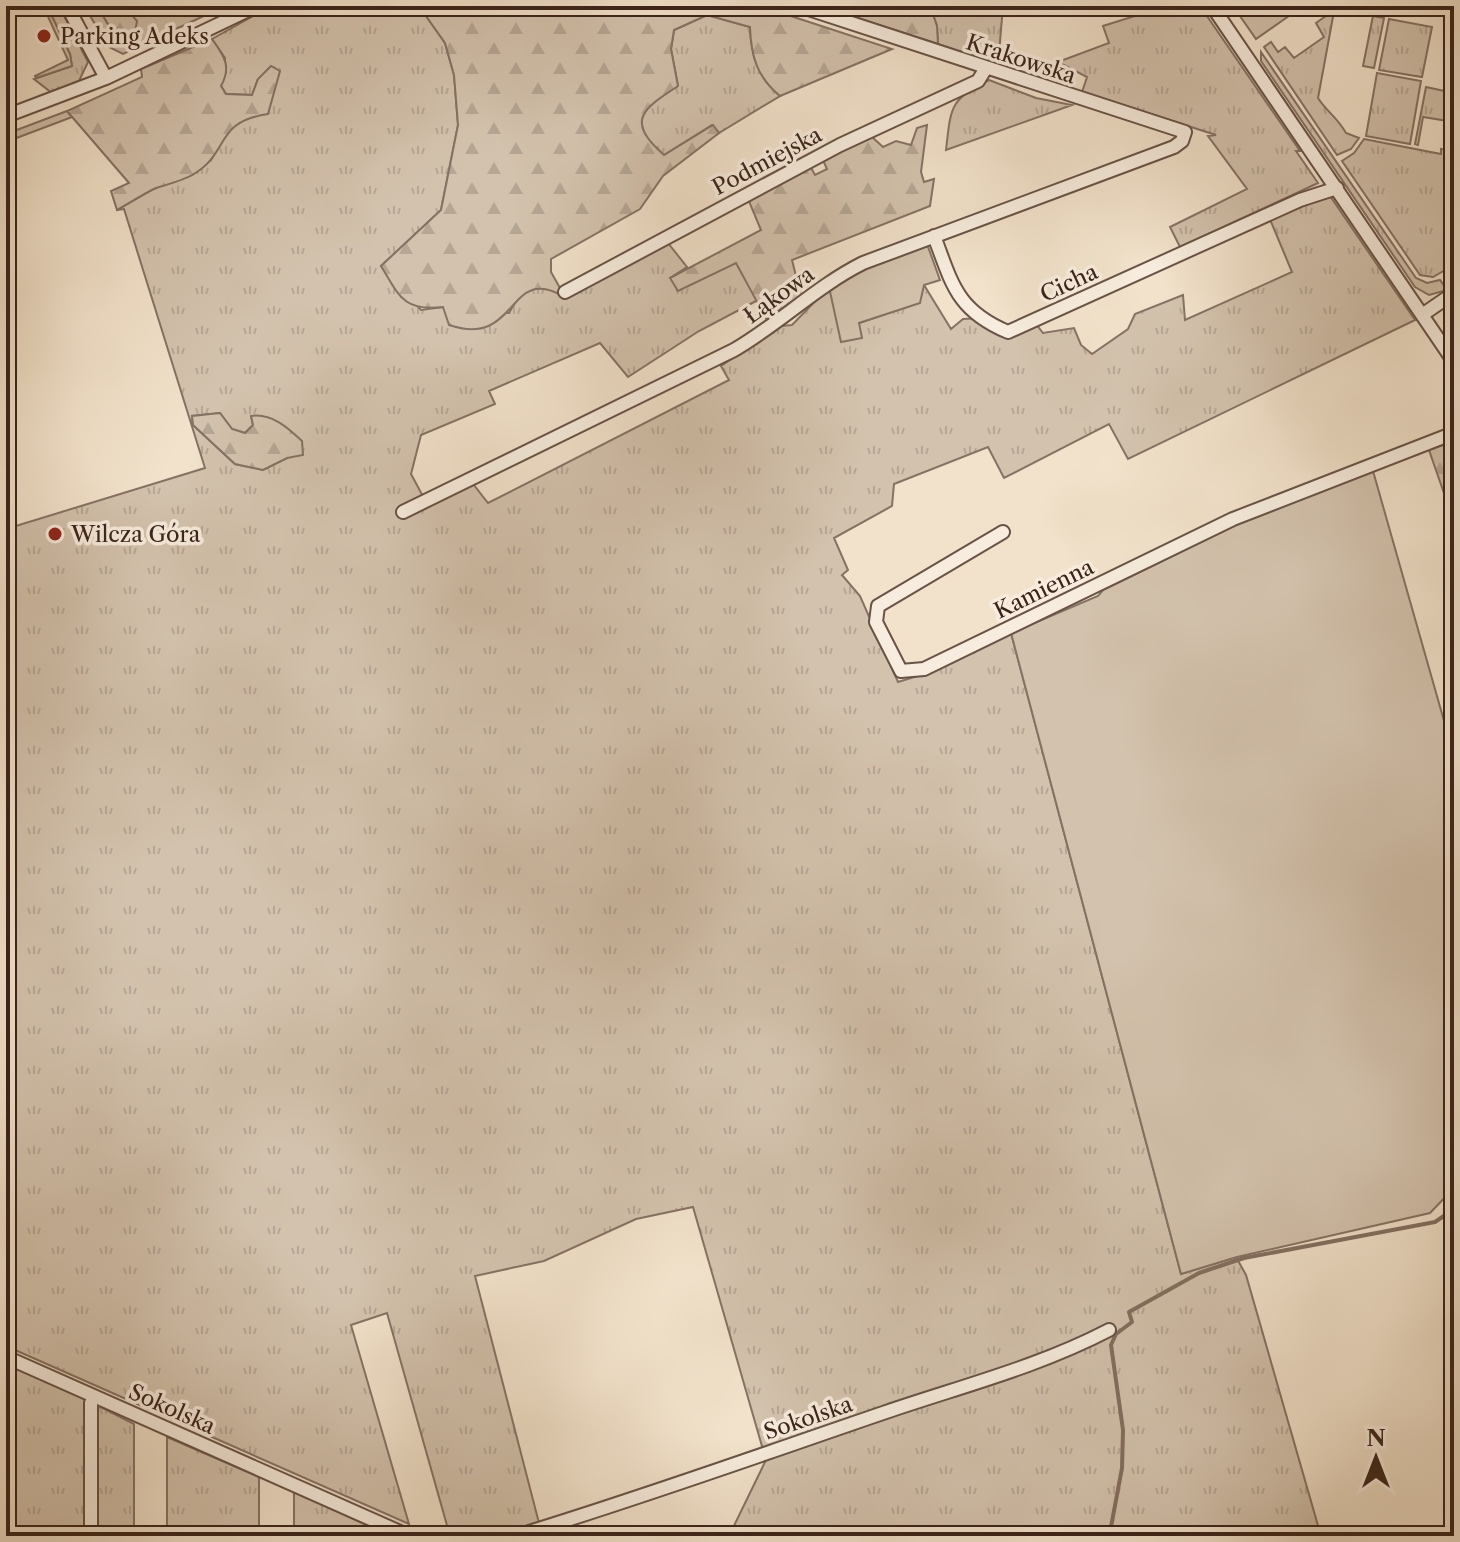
<svg xmlns="http://www.w3.org/2000/svg" width="1460" height="1542" font-family="'Libre Caslon Text',serif">
<style>
.grass{fill:url(#grass-tufts);stroke:#867264;stroke-width:2;fill-rule:evenodd}
.forest{fill:url(#forest-firs);stroke:#867264;stroke-width:2}
.green{fill:#d3c2ad;stroke:#867264;stroke-width:2}
.lines{fill:none;stroke-linecap:round;stroke-linejoin:round}
.stream{stroke:#836f60;stroke-width:4}
.minor-casing{stroke:#685346;stroke-width:16}
.minor{stroke:#f7ecdd;stroke-width:12}
.poi-dot{fill:#8f2418;stroke:#f7ecdd;stroke-width:3}
.labels{text-anchor:middle;dominant-baseline:central;stroke-width:7;stroke-linejoin:round;paint-order:stroke}
.poi-label{font-size:22px;fill:#3a231a;stroke:#f7ecdd;text-anchor:start}
.street-label{font-size:22px;fill:#3a231a;stroke:#f7ecdd}
</style>
<defs>
<pattern id="grass-tufts" width="24" height="20" patternUnits="userSpaceOnUse" patternTransform="scale(2)"><rect width="24" height="20" fill="#d3c2ad"/><path d="M3 7l-1-3M5 7V3M7 7l1-3M15 17l-1-3M17 17v-4M19 17l1-3" fill="none" stroke="#b6a694"/></pattern>
<pattern id="forest-firs" width="22" height="20" patternUnits="userSpaceOnUse" patternTransform="scale(2)"><rect width="22" height="20" fill="#d3c2ad"/><path d="M5 1l3.5 6h-7zM16 11l3.5 6h-7z" fill="#b6a694"/></pattern>
</defs>
<rect width="100%" height="100%" fill="#f2e2cb"/>
<filter id="stains"><feTurbulence type="fractalNoise" baseFrequency=".0025" numOctaves="4"/><feColorMatrix values="0 0 0 0 .2 0 0 0 0 .09 0 0 0 0 .02 0 0 0 .5 -.17"/></filter>
<radialGradient id="worn" r=".72"><stop offset=".6" stop-color="#630" stop-opacity="0"/><stop offset="1" stop-color="#630" stop-opacity=".3"/></radialGradient>
<path class="grass" d="M47,6h12l29,56 -9,19 -27,12 -18,-14 38,-13 -2,-12z
M84,6h13l14,23 25,-8 -12,-15h101l-102,48 -14,-7z
M271,6h148l26,37 9,32 4,50 -17,85 -60,56 40,44 22,-3 66,6c15,-28 28,-32 56,-16l103,-54 19,24 -17,11 66,-16 22,38 -59,31 -71,46 -28,-34 -111,48 6,13 -74,31 -10,39 15,28 44,-22 18,23 241,-123 -8,-14 60,-40 11,-1 37,-38 30,36 60,-20 5,-18 27,44 12,-10 20,-1 12,14 41,-8 7,9 31,-5 7,17 11,9 36,-25 7,-15 48,-19 2,25 107,-48 -23,-55 32,-14 29,-7 85,124 -287,139 -19,-35 -105,54 -16,-31 -94,37 -2,22 -58,32 14,32 -6,5 18,21 38,86 29,-9 84,-40 170,641 55,-17 10,18 75,261h-592l37,-76 -73,-253 -57,12 -92,42 -69,15 64,247 -42,13h-47l-63,-223 -36,12 58,199 -403,-178v-817l199,-61 -81,-259 -7,1 36,-21 39,-14 19,-15 19,-32 14,-10 14,-39 -6,16 -26,-1 -5,-8 4,-28 -13,-19zM220,413l12,16 13,4 8,-8 -2,-9 36,42 -24,12 -28,-6 -42,-39 -1,-9z
M930,6h73l-5,59 -60,-21 -1,-18z
M1141,6h59l100,145h-4l22,32 -138,64 -10,-20 77,-38 -39,-53 8,-1 -134,-43 5,-15 -29,-15 51,-19 -6,-17 32,-10z
M1233,6h42l4,5 7,-5h17l-47,33z
M1330,6h5l-17,92c9,14 19,19 28,35l13,5 -8,11 -14,6 -73,-108 7,-5 7,10 7,-5 9,11 30,-21 -8,-14 17,-12z
M707,15l43,12c1,29 7,50 30,69l-61,37 -7,-8 -48,30c-39,-34 -22,-46 14,-69l-7,-37 3,-19z
M1373,16l11,2 -10,50 -11,-2z
M1389,19l43,8 -10,50 -43,-7z
M1261,52l155,226 11,5 13,-3 7,10 -18,5 -14,-8 -154,-226z
M1377,73l44,8 -11,63 -44,-8z
M989,80l47,18 36,7 -126,45c5,-42 3,-51 43,-70z
M1426,87l28,6v29l-31,-5 -5,28 -3,-1z
M67,111l5,6 -66,25v-8z
M1364,139l77,15v-5l13,2v114l-21,12 -13,-2 -78,-114 12,-8z
M6,1364l81,35 1,137h-82z
M95,1404l39,20v112h-39z
M167,1437l92,40v59h-92z
M294,1492h2l94,44h-96z"/>
<path class="forest" d="M97,6h27l13,15 -3,16 -11,2 -12,-10z
M419,6h341l132,43 -112,47c-23,-19 -29,-40 -30,-69l-43,-12 -33,15 -3,19 7,37c-36,23 -53,35 -14,69l49,-30 6,8 -56,43 -23,33 -89,50v13l14,25c-59,-35 -45,52 -116,28l-6,-18c-39,5 -44,-11 -62,-41l60,-56 17,-85 -4,-50 -9,-32z
M821,6h109l7,20 1,18z
M212,39c12,17 20,27 9,47l5,8 26,1 6,-16 13,-13 9,5 -12,43c-55,8 -37,39 -76,61 -10,6 -24,9 -36,13 -13,6 -26,15 -39,22l-6,-19 18,-8 -62,-72 75,-34 -1,-8z
M927,125l-6,47 3,10 10,-3 -4,27 -138,54 10,40 -33,24 -33,-61 -58,28 -8,-13 91,-48 -13,-31 61,-35 6,11 12,-6 -5,-11 49,-22 12,11 13,-6 15,4 6,-17z
M220,413l12,16 13,4 8,-8 -2,-9c21,-3 37,12 51,25l1,14 -16,3 -24,12 -28,-6 -42,-39 -1,-9z
M1454,441v81l-25,-72z"/>
<path class="green" d="M34,6h13l23,48 2,12 -36,12 -1,-2 33,-16 -23,-50 -10,4z
M927,244l13,36 -16,5 -4,18 -61,20 3,15 -21,4 -12,-55 15,-10z
M1373,471l81,285v432l-24,25 -193,44 -56,17 -170,-641 87,-37 5,-6 155,-76z"/>
<g class="lines">
<path class="stream" d="M1111,1527l11,-59 1,-38 -12,-85 5,-11 16,-12 -3,-10 70,-39 45,-15 191,-36 19,-13"/>
<defs>
<path id="minor" d="M67,6l39,72
M1212,6l242,356
M6,116l100,-38 151,-72
M934,236c18,47 22,74 74,96l292,-132 37,-12
M565,292l275,-147 138,-64 8,-13
M1422,315l32,-22
M403,512l331,-162c45,-26 83,-64 129,-87l311,-116 8,-6 3,-9 -386,-126
M1003,532l-125,74 -2,16 25,49 23,-2 309,-150 221,-86
M6,1357l403,179
M91,1536v-133l3,-7
M516,1536c125,-38 247,-82 370,-124 76,-26 152,-45 223,-82"/>
</defs>
<use href="#minor" class="minor-casing"/>
<use href="#minor" class="minor"/>
</g>
<g class="poi-dot">
<circle cx="44" cy="36" r="8"/>
<circle cx="55" cy="534" r="8"/>
</g>
<g class="labels">
<g class="poi-label">
<text x="60" y="36">Parking Adeks</text>
<text x="71" y="534">Wilcza Góra</text>
</g>
<g class="street-label">
<text transform="translate(1021 59) rotate(18)">Krakowska</text>
<text transform="translate(767 161) rotate(-28)">Podmiejska</text>
<text transform="translate(1069 283) rotate(-25)">Cicha</text>
<text transform="translate(779 295) rotate(-36)">Łąkowa</text>
<text transform="translate(1044 589) rotate(-26)">Kamienna</text>
<text transform="translate(172 1409) rotate(24)">Sokolska</text>
<text transform="translate(808 1418) rotate(-19)">Sokolska</text>
</g>
</g>
<rect width="1460" height="1542" fill="none" stroke="#f2e2cb" stroke-width="32"/>
<rect x="8" y="8" width="1444" height="1526" fill="none" stroke="#3a231a" stroke-width="4"/>
<rect x="16" y="16" width="1428" height="1510" fill="none" stroke="#3a231a" stroke-width="2"/>
<g transform="translate(1376 1458)" stroke="#f7ecdd" stroke-width="6" paint-order="stroke">
<path d="M0-6L14 30L0 20L-14 30Z" fill="#3a231a"/>
<text y="-12" font-size="22" font-weight="bold" text-anchor="middle" fill="#3a231a">N</text>
</g>
<rect width="100%" height="100%" filter="url(#stains)"/>
<rect width="100%" height="100%" fill="url(#worn)"/>
</svg>
